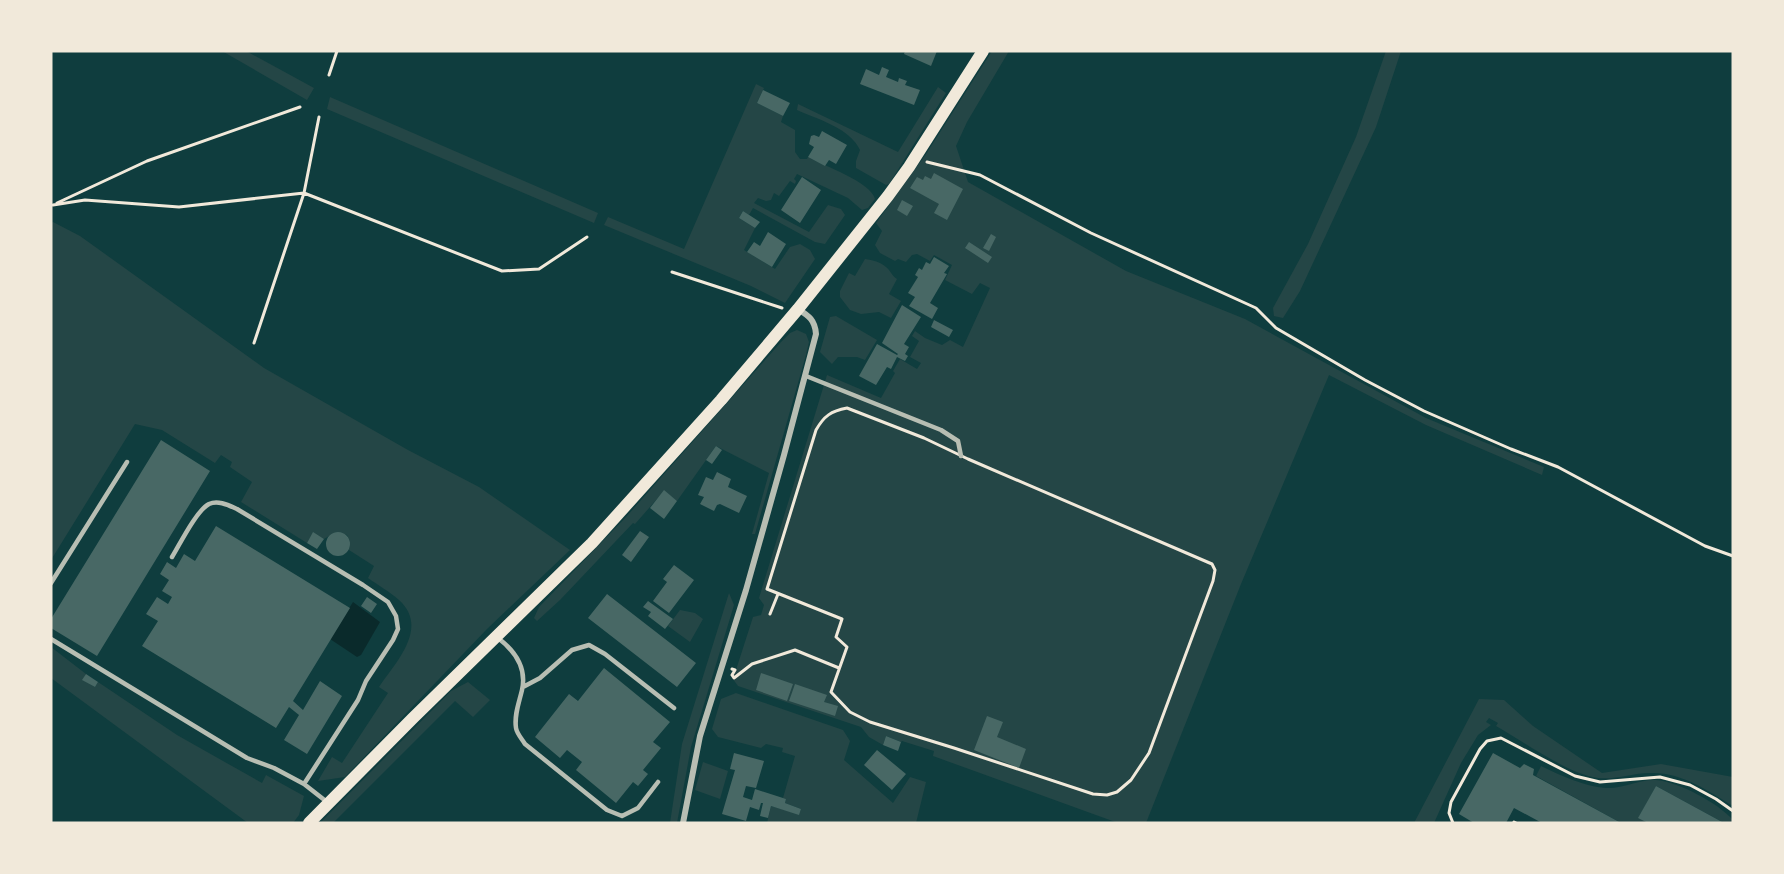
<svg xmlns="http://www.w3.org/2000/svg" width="1784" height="874" font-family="Mulish,sans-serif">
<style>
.green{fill:#244646}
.water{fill:#0a2a2b}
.building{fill:#486865}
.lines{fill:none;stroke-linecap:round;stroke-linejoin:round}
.path{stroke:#f1e9da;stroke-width:3}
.service{stroke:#b8beb3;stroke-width:4.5}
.minor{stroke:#b8beb3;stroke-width:6}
.secondary{stroke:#f1e9da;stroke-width:12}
</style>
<rect width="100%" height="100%" fill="#0f3d3e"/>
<path class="green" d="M222,51h24l68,37 -7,12z
M992,51h17l-42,71 -11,24 12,36 158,89 119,48 181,99 118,49 -2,8 -116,-50 -97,-50 -88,209 -95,239h-28l-185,-67 1,-5 -32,-10 -1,1 -15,-6 -3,9 -14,-8 -8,-10 -123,-41 -8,-11 5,-2 18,-56 8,-2 3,-10 -5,-7 68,-223 54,23 14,-25 -2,-2 7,-12 17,10 4,-6 -11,-6 9,-16 -7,-5 3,-5 10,7 17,7 8,-5 13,7 27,-59 -10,-5 -8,11 -27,-14 7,-15 -18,-10 -4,6 -13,-7 -5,1 -6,7 -8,-3 -3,2 -15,-8 -5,-8 7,-14 -6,-8 50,-69z
M1386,51h15l-25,76 -76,164 -17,27 -9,-2 -1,-8 35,-64 48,-107z
M756,84l8,4 -7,15 26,13 -2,6 14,8v22l5,7h7l1,-2c16,9 63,25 67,42l-7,9 -6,2 -14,-12 -51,-24 -3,5 2,2 -1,3 -5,-3 -11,15 -5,-3 -3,7 -5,1 -8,-3 -4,5 55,29 19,-27 13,4 4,6 -20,29 -10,-2 -62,-34 -4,7 -6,-4 -4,7 16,10 -11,22 31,19 15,-22 10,-3 10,6 5,9 -30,44 -34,-17 -147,-61 4,-8 76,32z
M938,87l8,6 -57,91 -3,1 -30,-17v-7l4,-11c-10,-22 -43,-31 -63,-40l1,-6 100,48z
M330,97l268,116 -4,10 -267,-114z
M53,222l27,14 184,132 144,82 71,37 91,63 -83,79 -142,148 -27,4 14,-24 10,6 46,-70 -9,-6c16,-24 51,-59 20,-87 -9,-8 -21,-15 -31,-22l6,-12 -25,-16 1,-8 -3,-7 -11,-3 -12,7 -11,-6 -6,10 -66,-41 11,-20 -22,-15 2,-5 -11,-7 -6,8 -53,-33 -27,-6 -84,136v-337z
M865,259c8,1 15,3 21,8 5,4 5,8 11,12l-8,15 12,7 -10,17 -12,-6 -18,2 -11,-4 -10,-13v-6l9,-18 6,3z
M836,316l41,24 -12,20 -8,-3h-19l-6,7 -12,-12 10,-35z
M797,330l9,4 3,8 -3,13 -51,179h-3l17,-61 -53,-27 -39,55 -13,-10 -29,33 -2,-1 -73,77 -23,21 -3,-3 5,-11 87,-90 155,-175 9,-9z
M729,593l5,12 -43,142 -14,76h-7l12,-79z
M680,610l15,3 8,6 -13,23 -22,-16z
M51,647l35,27 -3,6 12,7 3,-5 79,53 85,48 4,-8 38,21 -5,19 -6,8h-45l-197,-145z
M468,682l22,18 -17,17 -18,-16 -122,122h-13l131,-132z
M736,693l107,37 7,11 -6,19 49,43 17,-26 16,5 -10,41h-149l4,-17 28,8 2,-5 -16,-6 1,-4 -3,-1 12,-42 -13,-4 1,-4 -17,-4 -5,4 -43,-11 -6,-8 9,-30z
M1479,699l25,1 29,26 69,47 59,-9 72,13v29c-25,-15 -50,-33 -80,-33 -18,-1 -36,7 -55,5 -30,-4 -74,-36 -102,-52l2,-3 -9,-5 -3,4 5,3 -13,10 -17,28 -27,60h-20z
M703,762l25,9 -8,28 -25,-9z
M1541,766c21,10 42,20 65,22 17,1 34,-9 50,-8 23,2 62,23 77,40v3h-9l-68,-37 -17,31 9,6h-27l-85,-47z"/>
<path class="water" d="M353,602l27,20 -19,33 -4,2 -27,-18z"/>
<path class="building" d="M905,51h32l-6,15 -27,-12z
M882,67l7,3 -3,7 12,5 1,-4 8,3 -2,4 15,5 -6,15 -54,-21 6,-15 13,6z
M763,90l27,13 -7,13 -26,-13z
M822,131l25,14 -11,19 -7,-4 -4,6 -17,-9 6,-10 -5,-3 2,-8 3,-1 5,2z
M934,173l29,16 -16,31 -13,-7 5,-9 -29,-16 7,-11 6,3 2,-4 6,3z
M802,177l19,13 -21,33 -19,-13z
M902,200l11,6 -6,10 -10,-6z
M743,211l17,11 -5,6 -16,-10z
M768,232l18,12 -14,23 -25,-15 7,-10 6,4z
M991,234l5,3 -7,14 -6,-3z
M969,242l23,15 -4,6 -23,-15z
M934,257l15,9 -5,7 3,1 -17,29 8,5 -6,11 -23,-13 6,-9 -7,-4 10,-16 -3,-2 4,-7 3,2 4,-8 4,2z
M902,305l19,12 -17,27 5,3 -4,7 3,2 -3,5 -8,-4 -6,12 -4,-2 -11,18 -17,-9 18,-32 20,11 1,-1 -16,-11z
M934,320l19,10 -4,7 -18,-10z
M161,440l49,31 -113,185 -46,-28v-9z
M716,446l6,4 -10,14 -6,-4z
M717,472l14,7 -3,8 19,9 -8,17 -19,-9 -3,1 -3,6 -14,-7 4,-7 -6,-2 8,-18 7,3z
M664,490l13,11 -13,18 -14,-11z
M216,526l134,82 -57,93 10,9 17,-29 22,15 -35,58 -23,-14 15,-25 -10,-8 -13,21 -134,-82 16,-25 -12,-7 11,-17 11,7 4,-7 -10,-6 7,-11 -9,-6 7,-12 9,6 8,-14 11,7z
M640,531l9,6 -18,25 -9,-7z
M326 544a12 12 0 1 1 24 0a12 12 0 1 1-24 0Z
M313,532l11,7 -7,10 -10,-6z
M674,565l20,15 -25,33 -16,-12 14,-19 -4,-3z
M607,594l89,69 -19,24 -89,-69z
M367,597l10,7 -6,9 -10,-7z
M648,601l25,18 -8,10 -17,-13 3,-4 -8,-5z
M604,668l66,54 -17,20 8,6 -18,22 5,4 -10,12 -5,-4 -17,21 -40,-33 6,-8 -15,-12 -7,8 -25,-21 34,-43 9,7z
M761,673l32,11 -6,17 -31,-11z
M86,674l12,8 -3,5 -13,-7z
M795,684l32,11 -3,7 14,4 -3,10 -46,-15z
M987,716l16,6 -6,15 29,12 -7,19 -45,-18z
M886,736l15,6 -3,9 -15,-6z
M877,750l29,24 -14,16 -28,-25z
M734,753l30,8 -8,27 -10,-2 -3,11 9,3 3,-11 28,9 3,1 -1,4 16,6 -2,6 -28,-9 -3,12 -8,-2 3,-13h-2l-2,7 -9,-3 -4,14 -24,-7 13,-44 -5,-1z
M1493,753l27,15 4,-4 10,5 -1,6 88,48h-79l-28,-15 -8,15h-32l-15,-9z
M1656,786l68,37h-76l-10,-5z"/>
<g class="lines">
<path class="path" d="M329,75l8,-24
M927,162l53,13 111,58 165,75 20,20 89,52 59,31 87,38 47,18 147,79 28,10
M57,203l90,-42 153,-54
M53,205l32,-5 94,7 125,-14 198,78 37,-2 48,-32
M672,272l110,36
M254,343l50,-150 15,-76
M847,408l77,30 44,21 244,105 3,6 -2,11 -64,172 -18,27 -14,12 -10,3 -14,-1 -139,-46 -84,-26 -20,-10 -19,-20 16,-45 -11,-10 6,-18 -75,-30 49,-159c8,-14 15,-19 31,-22z
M770,614l8,-20
M732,669l3,1 -3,5 2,3 18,-14 43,-14 44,18
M1514,822l2,1
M1453,823l-4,-10 2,-11 29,-53 7,-8 14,-3 74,38 25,6 60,-5 30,8 26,14 17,12"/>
<path class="service" d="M806,376l135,54 17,11 3,15
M172,557c8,-13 24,-46 37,-53 9,-4 19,1 28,5l126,76 25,17 8,14 2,13 -5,11 -27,41 -8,19 -54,84
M51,583l76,-121
M498,638c17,13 29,30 24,52 -3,13 -8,25 -6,38 1,6 6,11 9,16l82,66 15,6 16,-8 20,-26
M51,639l196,119 27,10 30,16 23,18
M523,687l17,-9 32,-28 17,-5 16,9 69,54"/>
<path class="minor" d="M683,823l17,-87 46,-146 38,-135 32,-121c-1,-14 -7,-18 -18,-25"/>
<path class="secondary" d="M309,823l104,-105 179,-175 129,-143 77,-91 90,-113 21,-29 74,-116"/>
</g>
<rect width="1784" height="874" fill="none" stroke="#f1e9da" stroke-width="105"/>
</svg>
